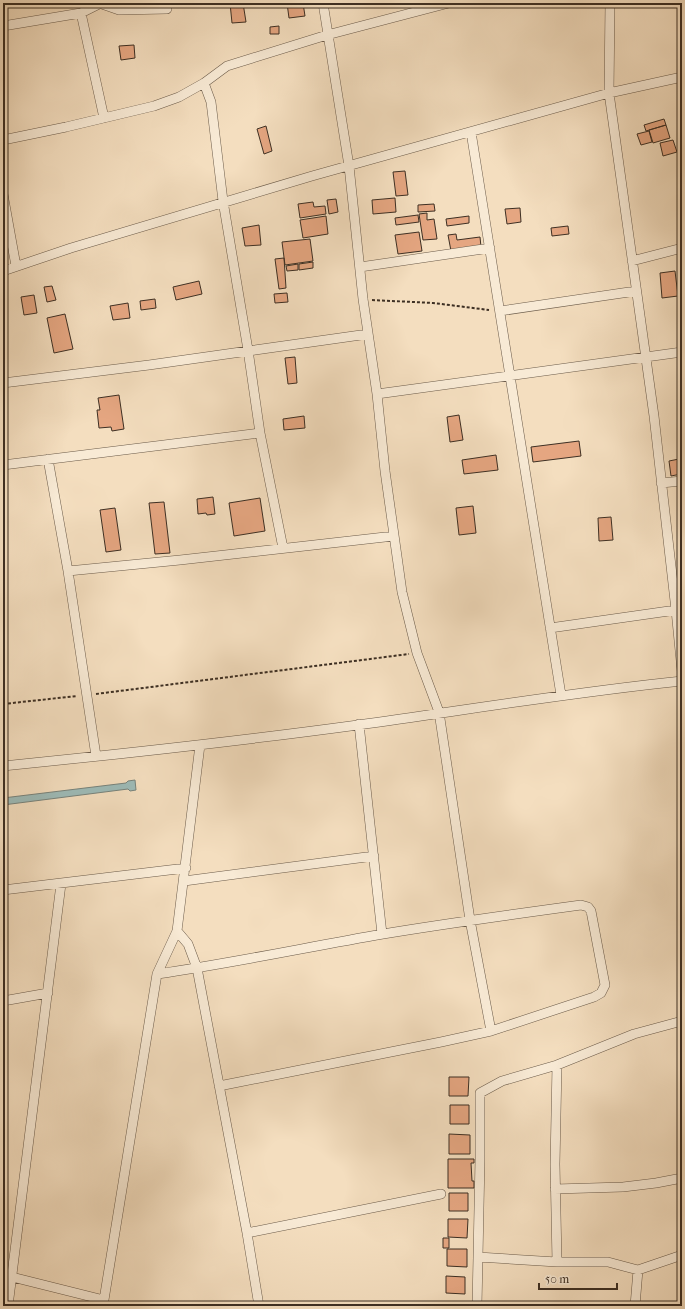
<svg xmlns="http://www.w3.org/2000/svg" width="685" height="1309" font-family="'IM FELL French Canon',serif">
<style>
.water{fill:#9dbbb8;stroke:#77837c}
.building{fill:#e5a681;stroke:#3d2f23}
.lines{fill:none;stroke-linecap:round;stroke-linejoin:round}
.street-casing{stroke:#6b5b4a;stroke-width:10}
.path{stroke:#3d2f23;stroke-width:2;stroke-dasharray:3 2;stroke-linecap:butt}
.street{stroke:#f8ead5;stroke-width:9}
</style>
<rect width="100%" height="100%" fill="#f4debf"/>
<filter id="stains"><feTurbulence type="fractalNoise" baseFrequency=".005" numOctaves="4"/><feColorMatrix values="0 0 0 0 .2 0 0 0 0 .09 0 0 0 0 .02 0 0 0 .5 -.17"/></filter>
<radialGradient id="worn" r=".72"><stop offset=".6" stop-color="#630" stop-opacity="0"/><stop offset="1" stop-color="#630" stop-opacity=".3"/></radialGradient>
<path class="water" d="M135,780l1,10 -6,1 -2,-2 -125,16v-7l123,-15 2,-2z"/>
<path class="building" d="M230,3h13l3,19 -14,1z
M287,3h16l2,13 -16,2z
M279,26v8h-9v-7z
M134,45l1,13 -14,2 -2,-14z
M664,119l2,6 -20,6 -2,-6z
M666,125l4,13 -17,5 -4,-13z
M266,126l6,25 -8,3 -7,-25z
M649,131l3,11 -11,3 -4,-11z
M673,140l4,12 -14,4 -3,-13z
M405,171l3,24 -12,1 -3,-24z
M395,198l1,14 -23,2 -1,-14z
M336,199l2,13 -9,2 -2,-14z
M313,202l1,5 11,-1 1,8 -26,4 -2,-14z
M434,204l1,7 -17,1v-7z
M520,208l1,14 -14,2 -2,-15z
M427,213v7l7,-1 3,20 -14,1 -4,-26z
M418,215l1,7 -23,3 -1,-7z
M326,216l2,18 -25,4 -3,-18z
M469,216v7l-22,3 -1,-7z
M259,225l2,20 -16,1 -3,-18z
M568,226l1,8 -17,2 -1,-8z
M419,232l3,19 -24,3 -3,-19z
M456,234l1,6 23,-3 1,10 -30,4 -3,-16z
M310,239l3,22 -28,4 -3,-23z
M284,258l2,30 -7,1 -4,-30z
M313,262v6l-14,2v-6z
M298,264v6l-11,1 -1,-5z
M675,271l3,25 -16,2 -2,-25z
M199,281l3,13 -26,6 -3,-13z
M52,286l4,14 -9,2 -3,-15z
M287,293l1,9 -13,1 -1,-9z
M34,295l3,18 -13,2 -3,-18z
M155,299l1,9 -15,2 -1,-9z
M128,303l2,15 -17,2 -3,-14z
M65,314l8,35 -19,4 -7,-35z
M295,357l2,26 -9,1 -3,-26z
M119,395l5,34 -12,2 -1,-4 -12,1 -2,-18h3l-2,-12z
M459,415l4,25 -13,2 -3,-25z
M304,416l1,12 -21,2 -1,-11z
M579,441l2,15 -48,6 -2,-15z
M496,455l2,15 -34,4 -2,-14z
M679,459l2,15 -10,2 -2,-15z
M213,497l2,17 -8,1 -1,-2 -8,1 -1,-15z
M260,498l5,33 -31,5 -5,-33z
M164,502l6,51 -15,1 -6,-51z
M473,506l3,27 -17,2 -3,-27z
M115,508l6,42 -15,2 -6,-42z
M611,517l2,23 -14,1 -1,-23z
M449,1077h20l-1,19h-19z
M450,1105h19v19h-19z
M449,1134l21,1v19h-21z
M448,1159h26v4h-3l1,18h2v7h-26z
M449,1193h19v18h-19z
M448,1219h20l-1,19 -19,-1z
M443,1238h6v10h-6z
M447,1249h20v18l-20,-1z
M446,1276l19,1v17l-19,-1z"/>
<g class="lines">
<defs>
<path id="street" d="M99,3l20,7 48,-1
M323,3l26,163 14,133 14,95 8,77 17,121 15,61 22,59 31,208 21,111
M610,3l-1,90 45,323 22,194 6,61
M81,13l23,105
M3,26l78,-13 20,-10
M471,132l90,563
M3,140l63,-13 88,-21 25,-9 25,-14
M3,194l13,72
M632,261l50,-13
M360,267l130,-19
M3,271l68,-23 241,-72 297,-83 73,-16
M500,311l136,-20
M3,383l146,-18 219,-31
M377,394l305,-42
M48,459l20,112 28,185
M3,465l257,-32
M661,483l21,-2
M283,548l-23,-115 -12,-83 -25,-149 -12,-99 -7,-19 23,-17 100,-31 122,-32
M68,571l112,-11 214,-24
M550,628l126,-18
M359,724l23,210
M200,745l-23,186 11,13 9,24 50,265 12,73
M3,766c119,-12 237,-25 355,-41 108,-15 216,-33 324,-44
M184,881l190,-25
M3,890l183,-22
M157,974c76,-11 151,-27 226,-40 66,-11 132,-20 198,-29l7,2 3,4 14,74 -4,8 -7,4 -103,34 -50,11 -222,44
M3,1001l45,-8
M557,1065l-2,99 2,98
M555,1189l68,-2 33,-4 26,-5
M247,1233l194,-39
M478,1257l79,5h51l30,8 44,-15
M3,1278l9,-1 92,23
M8,1306l53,-422
M103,1306l54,-332 20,-43
M477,1306l3,-147v-66l22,-12 55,-16 77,-31 48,-13
M635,1306l3,-36"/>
</defs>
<use href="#street" class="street-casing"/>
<path class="path" d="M372,300l61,3 56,7
M96,694l313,-40
M3,704l74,-8"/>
<use href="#street" class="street"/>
</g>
<rect width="685" height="1309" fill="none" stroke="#f4debf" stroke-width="16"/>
<rect x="4" y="4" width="677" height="1301" fill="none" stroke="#3d2f23" stroke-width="2"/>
<rect x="8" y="8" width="669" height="1293" fill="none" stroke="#3d2f23"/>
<path d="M539 1283v6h78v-6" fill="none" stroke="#3d2f23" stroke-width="2"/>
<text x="545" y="1283" font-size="12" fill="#3d2f23" stroke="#f8ead5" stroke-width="3" paint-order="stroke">50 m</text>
<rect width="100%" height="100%" filter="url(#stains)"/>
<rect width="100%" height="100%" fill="url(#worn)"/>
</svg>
